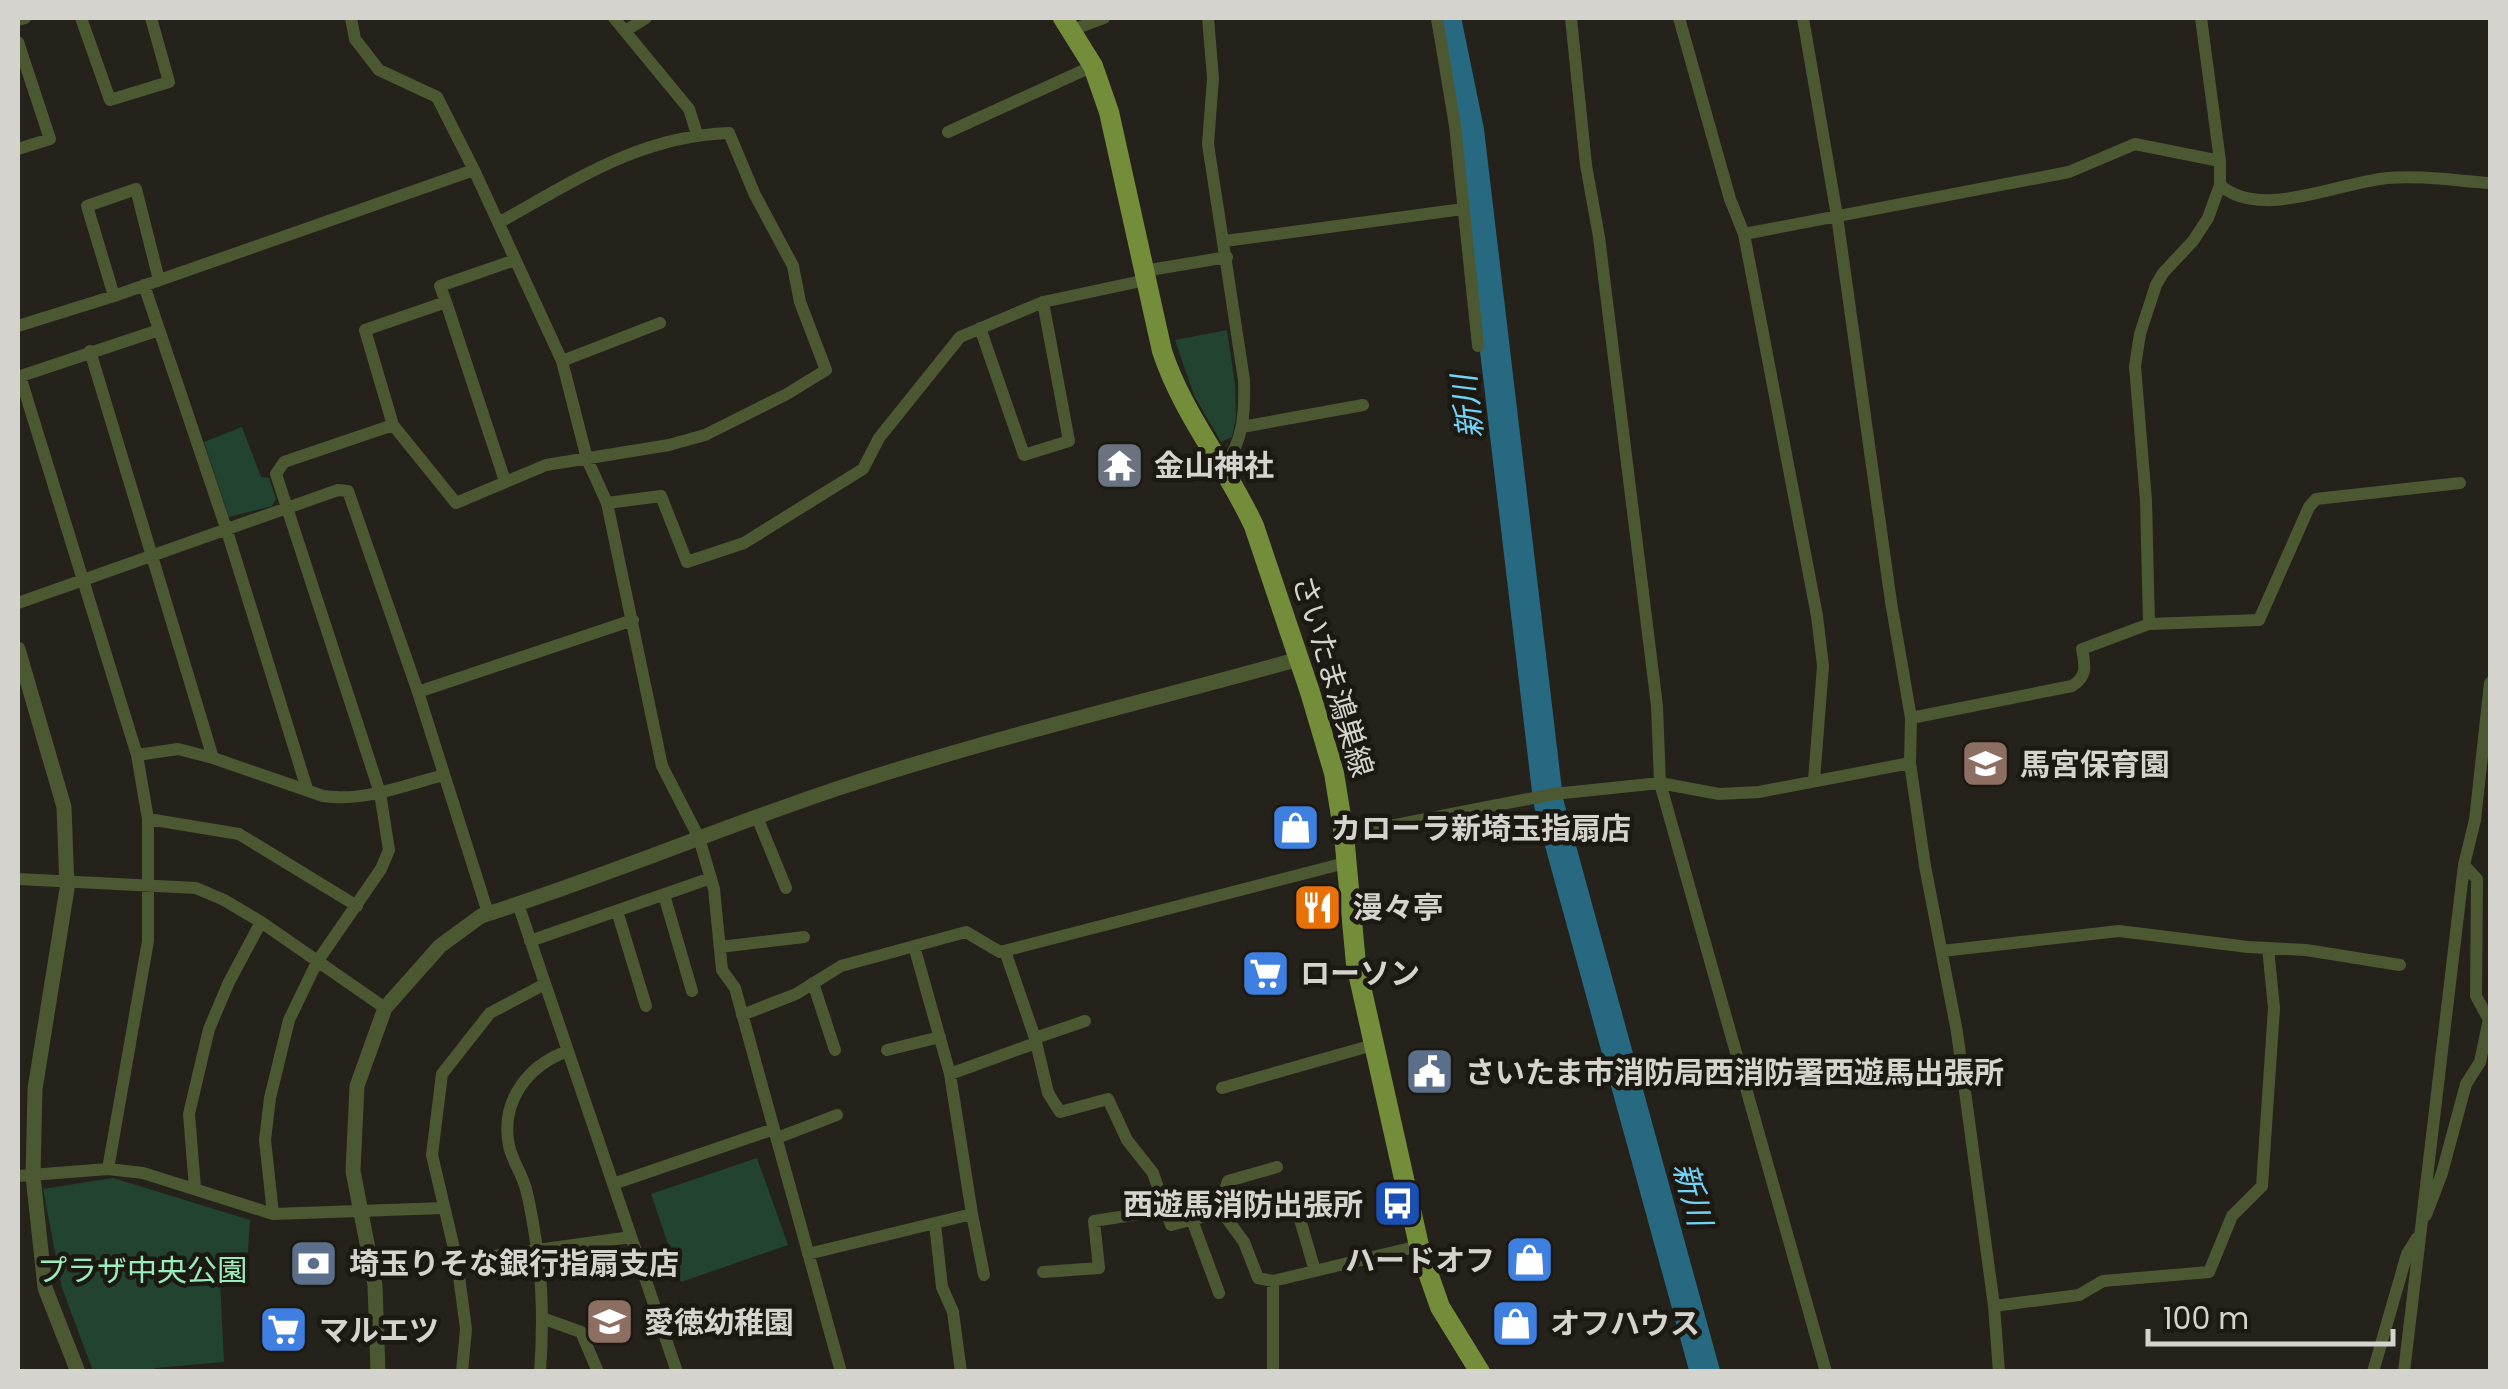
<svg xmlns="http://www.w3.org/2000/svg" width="2508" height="1389" font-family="Poppins,'Noto Sans JP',sans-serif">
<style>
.green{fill:#234331}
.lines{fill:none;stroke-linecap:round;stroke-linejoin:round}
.river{stroke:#276980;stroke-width:30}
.minor{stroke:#4b5832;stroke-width:12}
.tertiary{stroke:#4b5832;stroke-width:15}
.primary{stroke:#748d3a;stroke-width:20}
.labels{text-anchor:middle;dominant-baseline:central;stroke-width:9;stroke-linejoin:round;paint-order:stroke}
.poi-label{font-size:30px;font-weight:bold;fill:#d5d3ce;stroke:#1b1911;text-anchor:start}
.street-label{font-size:30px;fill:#d5d3ce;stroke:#1b1911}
.park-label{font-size:30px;fill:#9aecbc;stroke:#1b1911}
.water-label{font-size:32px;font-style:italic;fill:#72d3f8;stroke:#1b1911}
</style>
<rect width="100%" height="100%" fill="#24221a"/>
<path class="green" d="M1227,330l8,54 1,33 -4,20 -11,5 -27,-47 -19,-55z
M242,427l19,50 8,1 7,21 -4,7 -43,11 -25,-75z
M757,1158l31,87 -107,37 -30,-88z
M113,1178l137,42 -4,61 -26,-2 4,83 -68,6 -8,3h-55l-31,-83 -19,-99z"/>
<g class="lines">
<path class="river" d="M1446,18l23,112 78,661
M1549,804l156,568"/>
<path class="minor" d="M81,18l29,82 59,-18 -18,-64
M351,18l4,21 24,31 58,27 37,73
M614,18l75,91 8,25
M1208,18l5,60 -5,66 36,236c1,31 0,62 -21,87
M1437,18l18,108 23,220
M1571,18l15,147 13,72 58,469 3,77 166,589
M1679,18l51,181 14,35 73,382 6,50 -9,114
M1803,18l34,198 54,386 20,116 -1,45 15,103 32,166 37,274 5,66
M18,20l7,-2
M1072,30l32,-12
M625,31l21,-13
M18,42l32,97 -32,10
M948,132l145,-66
M2220,185c41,36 119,-3 168,-7 33,-3 69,3 102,5
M1744,234l325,-62 66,-28 85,17 -19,-143
M1225,241l238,-32
M1144,271l83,-14
M144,285l83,246 80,258
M114,296l-27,-90 49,-17 23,91
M446,302l-6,-16 75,-26
M18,326l96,-30 360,-126 88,191 25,98 20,44 55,263 37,72 15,51 8,81 13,18 106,384
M980,328l44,127 45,-14 -26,-139
M90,351l123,407
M562,361l98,-38
M20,376l117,379 11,64v122l-40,228
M18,377l141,-47
M393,425l-28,-95 81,-28 59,179
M1242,427l121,-22
M607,503l54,-7 26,66 57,-19 119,-74 16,-31 81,-101 83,-35 103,-22
M18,603l320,-113 10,1 70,201 70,221
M2149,624l110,-4 50,-113 7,-8 144,-16
M418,692l215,-72
M1911,718l161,-32c16,-10 13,-21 10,-37l67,-25 -3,-123 -11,-135 5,-32 16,-49 7,-12 30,-32 15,-23 12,-33v-24
M137,755l41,-6 35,9 110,38c41,6 82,-11 121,-21
M757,817l29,71
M148,819l91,15 118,72
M1344,835l210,-41 106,-11 59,11 40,-2 151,-29
M2464,865l13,14 -1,117 12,22
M18,879l178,9 28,12 37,22 124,86
M664,895l28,96
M518,904l159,468
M617,911l29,95
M530,941l181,-63
M720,947l84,-10
M1005,951l30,87 13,55 12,19 48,-13 19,41 26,33 18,52 51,-13 22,30 14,36 15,3
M1942,951l177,-20 129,16 58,3 94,15
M813,983l22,67
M742,1015l54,-21 45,-28 125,-34 34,20 345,-89
M1035,1038l50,-17
M887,1050l53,-13
M950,1074l86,-31
M1222,1088l151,-43
M777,1138l60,-23
M18,1176l90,-7 35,4 130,41 171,-6
M613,1184l161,-55
M195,1188l-6,-74 20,-85 20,-47 32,-60
M1217,1213l11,-32 49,-14
M273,1214l-8,-74 5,-42 19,-78 28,-58 64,-93 8,-19 -9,-57 -104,-319 8,-12 109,-37 63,78 90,-38 123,-20 36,-10 82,-41 39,-24 -26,-68 -7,-36 -38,-71 -26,-62c-89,3 -153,47 -229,89
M972,1214l12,61
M2426,1215l16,-42 24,-89 14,-22 10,-48
M1299,1216l16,55
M1192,1220l27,73
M935,1224l7,63 11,25 8,60
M808,1254l164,-40 -22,-140 -36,-128
M457,1261l174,-24
M1043,1272l56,-4 -5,-47 71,-11
M1994,1306l85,-11 24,-14 106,-9 23,-56 30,-30 12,-178 -6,-60
M542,1318l39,14 17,40
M462,1372l4,-43 -9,-68 -25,-106 10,-81 48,-61 55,-29
M540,1372c3,-41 3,-83 -3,-123 -3,-20 -6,-41 -11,-60 -4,-15 -14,-29 -17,-43 -9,-45 19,-81 59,-95
M1273,1372v-91l146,-35
M2373,1372l34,-118 10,-16
M2404,1372l60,-507 11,-45 15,-137"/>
<path class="tertiary" d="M18,649l46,158 3,82 -32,200 -2,87 12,112 33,84
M378,1372l-3,-87 -22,-114 4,-85 28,-78 55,-62 41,-30c121,-38 238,-88 358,-128 151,-50 306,-86 460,-129"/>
<path class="primary" d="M1063,18l30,48 16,46 53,239c21,64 64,114 92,175l56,166 24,81 10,62 12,129 64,286 20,57 40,65"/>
</g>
<defs>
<symbol id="temple-square" viewBox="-11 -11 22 22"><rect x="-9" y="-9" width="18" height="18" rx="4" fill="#6b7280" stroke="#1b1911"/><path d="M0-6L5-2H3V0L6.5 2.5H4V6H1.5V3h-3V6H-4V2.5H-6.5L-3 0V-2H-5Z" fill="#fff"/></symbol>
<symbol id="school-square" viewBox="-11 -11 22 22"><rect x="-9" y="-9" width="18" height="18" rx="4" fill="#8d6e63" stroke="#1b1911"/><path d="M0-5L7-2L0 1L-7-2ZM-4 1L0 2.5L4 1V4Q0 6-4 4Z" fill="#fff"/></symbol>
<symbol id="shop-square" viewBox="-11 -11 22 22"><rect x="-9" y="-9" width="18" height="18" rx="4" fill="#3f7fe0" stroke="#1b1911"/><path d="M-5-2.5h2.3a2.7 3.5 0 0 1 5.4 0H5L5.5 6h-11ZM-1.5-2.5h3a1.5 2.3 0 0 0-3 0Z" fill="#fff"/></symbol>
<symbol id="restaurant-square" viewBox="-11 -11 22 22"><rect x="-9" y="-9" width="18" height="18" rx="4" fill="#e8710a" stroke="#1b1911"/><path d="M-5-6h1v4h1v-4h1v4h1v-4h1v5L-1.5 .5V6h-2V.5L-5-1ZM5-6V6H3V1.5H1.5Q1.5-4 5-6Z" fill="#fff"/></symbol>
<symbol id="supermarket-square" viewBox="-11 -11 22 22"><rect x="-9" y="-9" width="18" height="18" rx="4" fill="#3f7fe0" stroke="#1b1911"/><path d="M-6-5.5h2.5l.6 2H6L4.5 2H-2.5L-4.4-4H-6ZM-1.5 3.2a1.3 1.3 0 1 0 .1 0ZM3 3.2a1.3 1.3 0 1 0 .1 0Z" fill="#fff"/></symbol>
<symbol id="civic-square" viewBox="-11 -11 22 22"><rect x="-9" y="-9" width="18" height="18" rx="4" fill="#5c6f8a" stroke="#1b1911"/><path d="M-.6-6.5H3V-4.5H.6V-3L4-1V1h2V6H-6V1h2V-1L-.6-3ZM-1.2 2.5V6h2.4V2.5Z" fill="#fff"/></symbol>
<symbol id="bus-square" viewBox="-11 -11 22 22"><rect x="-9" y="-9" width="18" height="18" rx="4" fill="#1a4fb4" stroke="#1b1911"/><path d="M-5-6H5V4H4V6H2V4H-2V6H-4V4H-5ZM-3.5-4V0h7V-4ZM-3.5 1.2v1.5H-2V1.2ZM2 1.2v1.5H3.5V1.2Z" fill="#fff"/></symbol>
<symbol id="bank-square" viewBox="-11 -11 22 22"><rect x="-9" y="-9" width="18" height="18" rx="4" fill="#5c6f8a" stroke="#1b1911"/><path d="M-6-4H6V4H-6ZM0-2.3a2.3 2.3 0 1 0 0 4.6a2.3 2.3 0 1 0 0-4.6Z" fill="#fff"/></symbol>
</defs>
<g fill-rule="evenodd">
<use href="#temple-square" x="1092" y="438" width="55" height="55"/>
<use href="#school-square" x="1958" y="736" width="55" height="55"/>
<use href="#shop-square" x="1268" y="800" width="55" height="55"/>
<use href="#restaurant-square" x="1290" y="880" width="55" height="55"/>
<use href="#supermarket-square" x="1238" y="946" width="55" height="55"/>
<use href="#civic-square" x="1402" y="1044" width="55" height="55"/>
<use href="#bus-square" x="1370" y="1176" width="55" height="55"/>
<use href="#shop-square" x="1502" y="1232" width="55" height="55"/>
<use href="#bank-square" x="286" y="1236" width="55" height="55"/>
<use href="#school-square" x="582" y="1294" width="55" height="55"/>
<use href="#shop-square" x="1488" y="1296" width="55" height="55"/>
<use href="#supermarket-square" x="256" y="1302" width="55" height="55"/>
</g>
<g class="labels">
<g class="poi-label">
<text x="1154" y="465">金山神社</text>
<text x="2020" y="764">馬宮保育園</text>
<text x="1331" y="828">カローラ新埼玉指扇店</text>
<text x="1353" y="907">漫々亭</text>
<text x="1300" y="973">ローソン</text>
<text x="1465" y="1072">さいたま市消防局西消防署西遊馬出張所</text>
<text x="1363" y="1204" text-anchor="end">西遊馬消防出張所</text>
<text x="1495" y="1260" text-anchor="end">ハードオフ</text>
<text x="349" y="1263">埼玉りそな銀行指扇支店</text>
<text x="644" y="1322">愛徳幼稚園</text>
<text x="1550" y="1323">オフハウス</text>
<text x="319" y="1330">マルエツ</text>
</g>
<g class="street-label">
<text transform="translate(1333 676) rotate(73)">さいたま鴻巣線</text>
</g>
<g class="park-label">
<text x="142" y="1270">プラザ中央公園</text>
</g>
<g class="water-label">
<text transform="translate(1467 407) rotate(-97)">新川</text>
<text transform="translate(1693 1194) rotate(75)">新川</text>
</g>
</g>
<rect width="2508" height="1389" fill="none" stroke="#d5d3ce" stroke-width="40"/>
<path d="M2148 1329v15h245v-15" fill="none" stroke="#d5d3ce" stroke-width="5"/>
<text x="2163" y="1329" font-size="30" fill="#d5d3ce" stroke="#1b1911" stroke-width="8" paint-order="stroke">100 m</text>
</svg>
